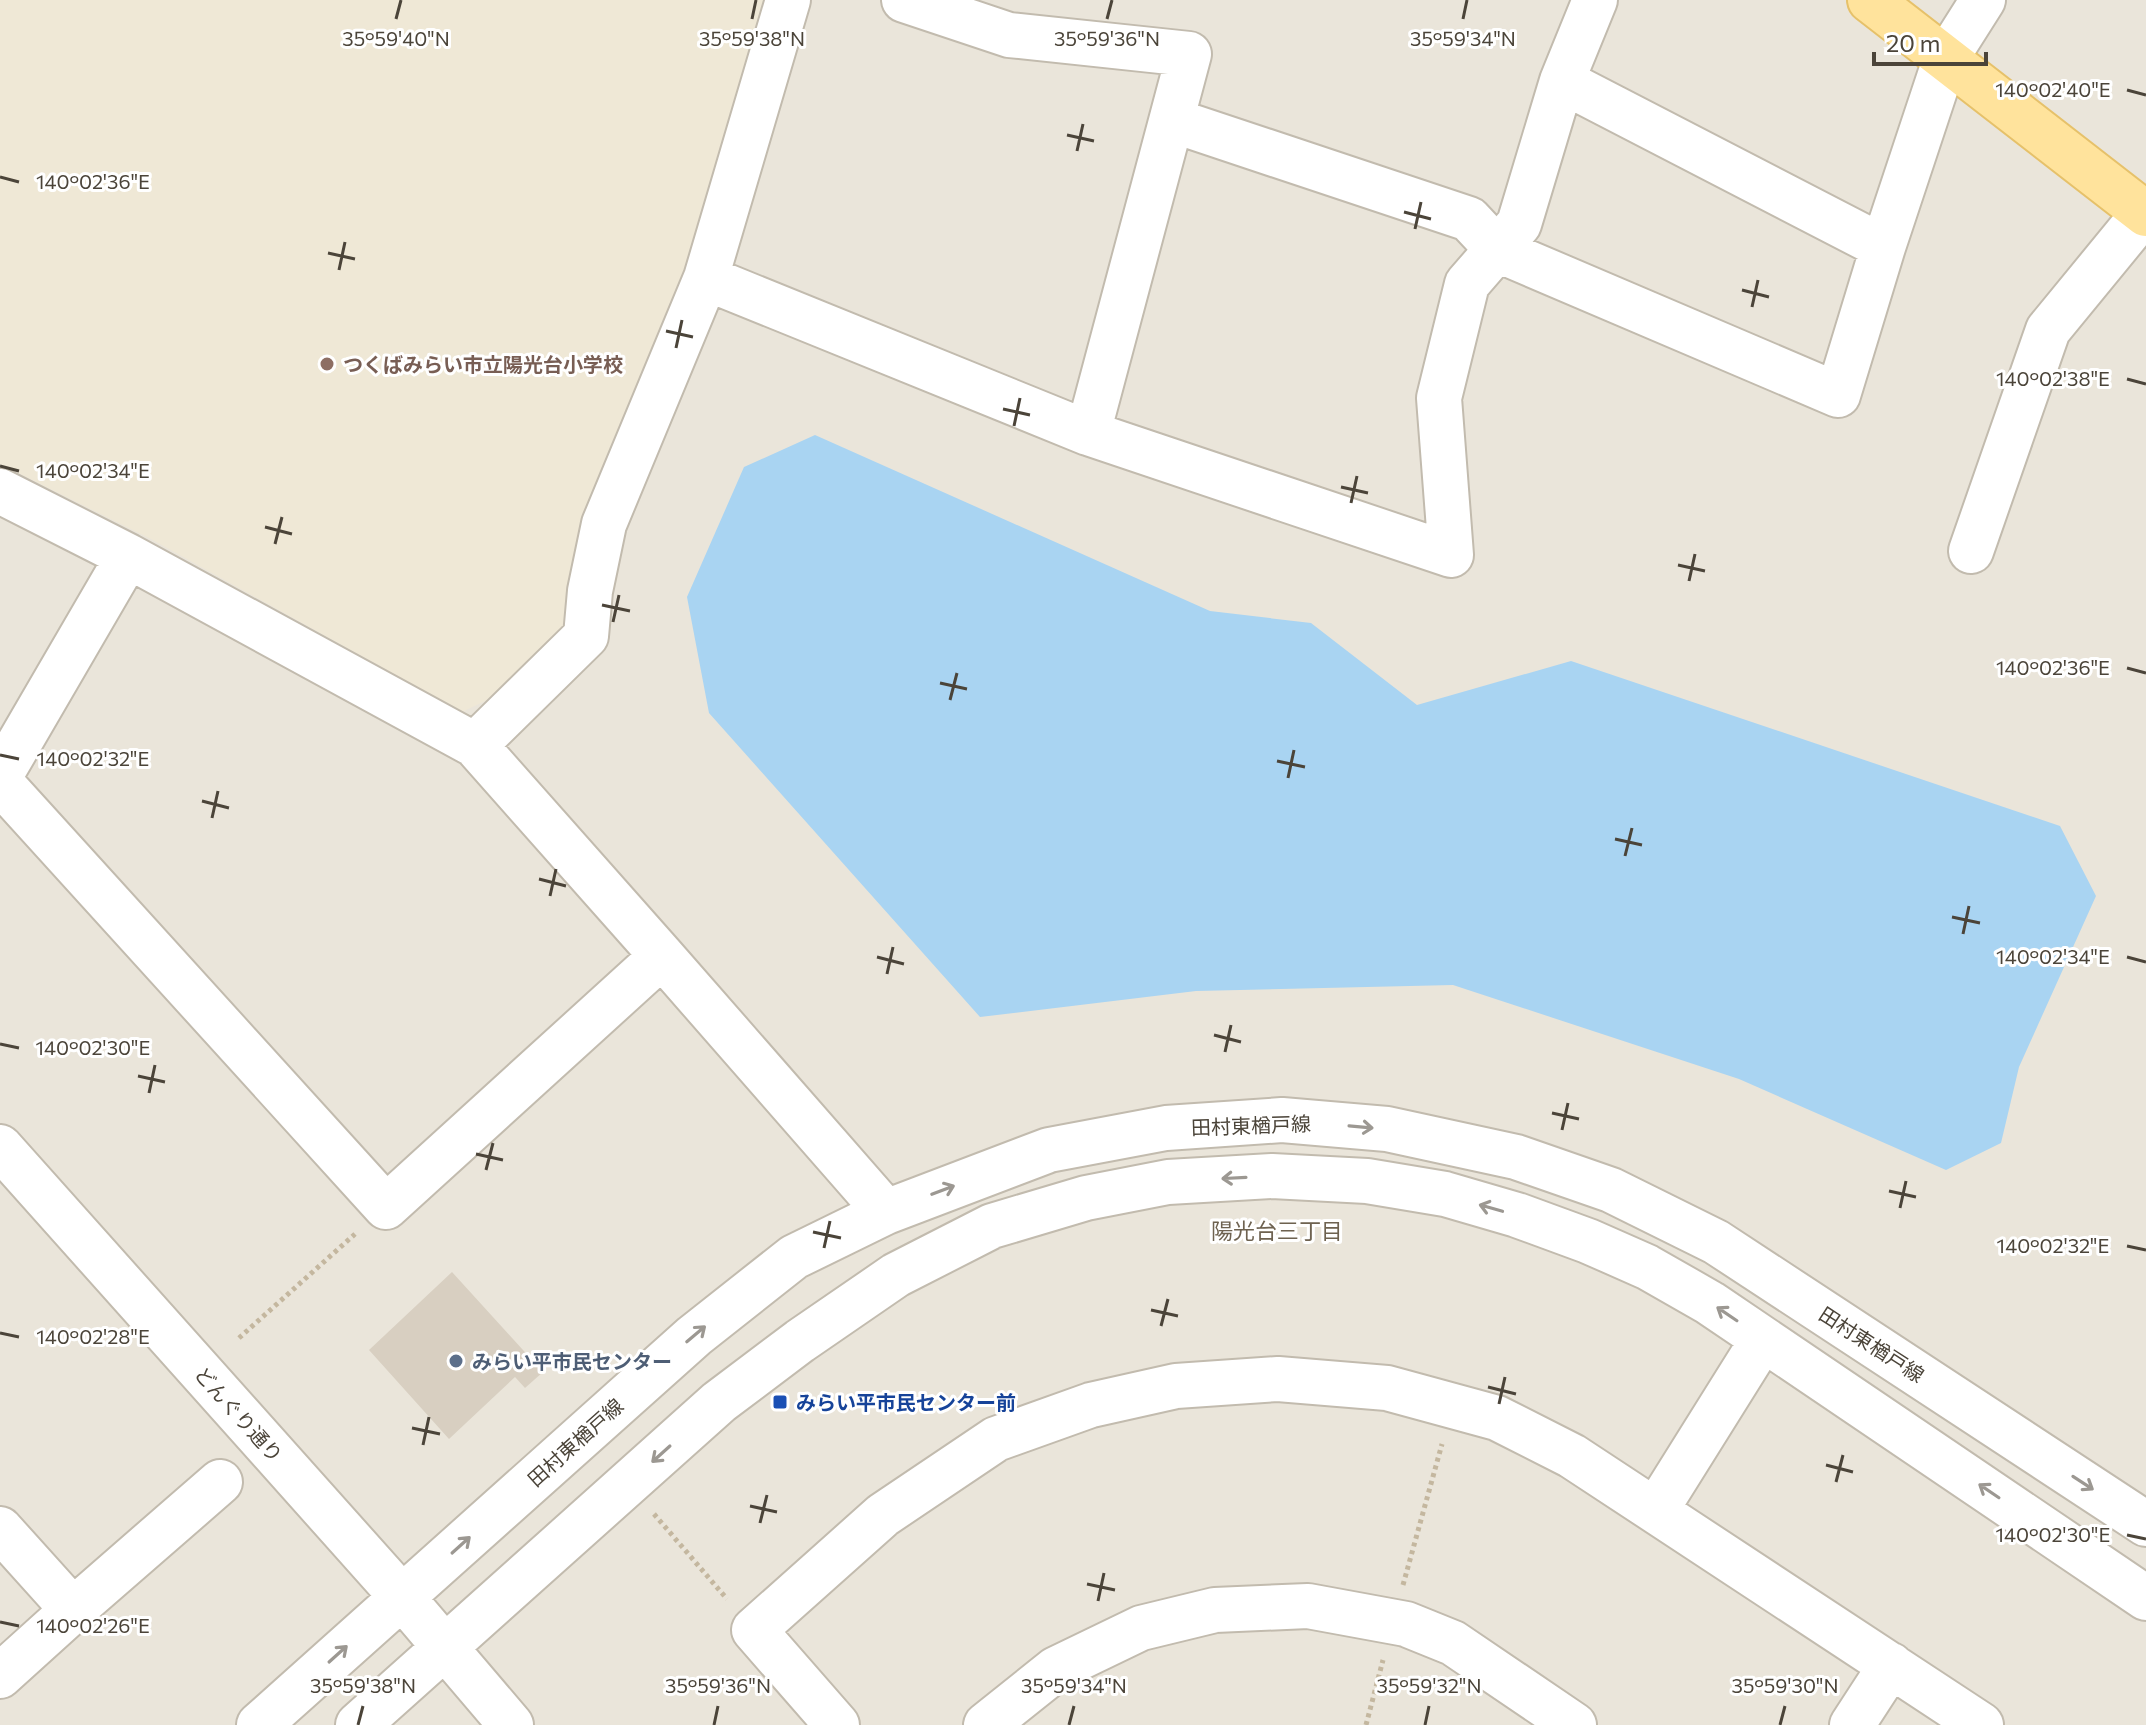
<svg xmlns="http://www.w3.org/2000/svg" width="2146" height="1725" font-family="Commissioner,'Noto Sans JP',sans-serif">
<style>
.residential{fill:#eae5da}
.education{fill:#efe8d6}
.water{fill:#a9d4f2}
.building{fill:#d8cfc1}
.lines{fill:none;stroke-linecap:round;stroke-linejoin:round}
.minor-casing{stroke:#c2bbae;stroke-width:48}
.major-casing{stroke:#e6c16a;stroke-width:48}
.path{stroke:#c4b79f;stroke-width:5;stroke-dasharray:4 4;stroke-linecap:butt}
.minor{stroke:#fff;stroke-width:44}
.major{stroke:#ffe39c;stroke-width:44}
.oneway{stroke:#9c9892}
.ticks{fill:none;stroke:#4b4439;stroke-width:3}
.education-dot{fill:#8d6e63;stroke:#fff;stroke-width:3}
.service-dot{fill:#5c6f8a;stroke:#fff;stroke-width:3}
.transit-dot{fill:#1a4fb4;stroke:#fff;stroke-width:3}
.labels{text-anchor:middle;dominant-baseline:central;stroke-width:6;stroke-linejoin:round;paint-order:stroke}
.education-label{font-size:20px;font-weight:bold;fill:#785e54;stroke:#fff;text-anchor:start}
.street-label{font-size:20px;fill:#4b4439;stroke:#fff}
.service-label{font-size:20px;font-weight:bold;fill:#4e5e75;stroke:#fff;text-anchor:start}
.transit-label{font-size:20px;font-weight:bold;fill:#164399;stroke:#fff;text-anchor:start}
.neighbourhood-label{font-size:22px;fill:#6e6250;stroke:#fff}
.ticks-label{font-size:20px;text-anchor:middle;fill:#4b4439;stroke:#fff;stroke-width:6;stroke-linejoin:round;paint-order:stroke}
</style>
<rect width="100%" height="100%" fill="#f6f3ec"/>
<path class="residential" d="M0,0h2146v1725h-2146z"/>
<path class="education" d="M0,0h768l-73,264 -122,345 -17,38 -69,53 -25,12 -311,-173 -151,-75z"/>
<path class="water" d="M815,435l395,176 101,12 106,82 154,-44 489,165 36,70 -77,171 -18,76 -55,27 -207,-91 -286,-94 -257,6 -216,26 -271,-304 -22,-116 57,-130z"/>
<path class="building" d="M452,1272l91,100 -18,16 -10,-11 -66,62 -80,-89z"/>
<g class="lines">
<defs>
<path id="minor" d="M904,0l105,35 180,19 -101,379
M1562,81l321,166
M1172,120l297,99 29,31 340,145 45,-148 62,-187 38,-60
M706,278l382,155 363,122 -12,-157 28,-114 52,-60 43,-143 33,-81
M0,491l128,65 347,189 187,211 224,256
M1971,551l77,-221 96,-117
M475,745l111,-109 4,-45 14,-67 102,-246 82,-278
M0,776l128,-220
M0,782l386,425 276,-251
M0,1147l402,450 109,128
M1656,1510l107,-171
M0,1529l73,81 -73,66
M73,1610l147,-128
M259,1725l435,-389 100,-79 92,-45 163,-62 117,-22 116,-8 105,9 129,28 95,33 105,52 430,282
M358,1725l361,-323 81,-61 96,-66 96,-49 94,-28 82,-16 104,-6 95,5 78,13 72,21 71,26 59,26 63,36 436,295
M837,1725l-83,-95 129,-115 113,-76 95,-34 85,-19 102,-7 109,9 110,30 75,38 409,269
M986,1725l70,-56 85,-41 74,-18 93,-4 98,18 47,19 121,82
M1852,1725l39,-60"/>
<path id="major" d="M1870,0l276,214"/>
</defs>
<use href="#minor" class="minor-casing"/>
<use href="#major" class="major-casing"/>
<path class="path" d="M239,1338l116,-104
M654,1514l73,85
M1403,1585l39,-141
M1366,1725l17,-65"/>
<use href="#minor" class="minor"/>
<use href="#major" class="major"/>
</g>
<defs><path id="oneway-shaft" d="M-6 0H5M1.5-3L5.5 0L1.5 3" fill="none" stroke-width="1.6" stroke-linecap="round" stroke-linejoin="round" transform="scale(2)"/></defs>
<g class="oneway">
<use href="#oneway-shaft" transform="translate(1361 1127) rotate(5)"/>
<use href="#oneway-shaft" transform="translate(1234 1178) rotate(177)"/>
<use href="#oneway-shaft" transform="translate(943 1190) rotate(-21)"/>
<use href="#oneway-shaft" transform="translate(1491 1208) rotate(-164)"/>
<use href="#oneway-shaft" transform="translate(1727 1314) rotate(-146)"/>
<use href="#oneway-shaft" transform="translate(696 1334) rotate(-40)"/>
<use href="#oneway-shaft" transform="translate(661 1454) rotate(138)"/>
<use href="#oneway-shaft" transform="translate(2083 1483) rotate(33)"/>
<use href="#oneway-shaft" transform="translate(1989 1491) rotate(-146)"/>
<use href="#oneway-shaft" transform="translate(461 1545) rotate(-42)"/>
<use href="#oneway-shaft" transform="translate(338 1654) rotate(-42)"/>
</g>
<path class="ticks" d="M396,19l5,-19M752,19l4,-19M1107,19l5,-19M1463,19l4,-19M2127,90l19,5M1067,135l27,6M1077,151l6,-27M0,177l19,5M1404,212l27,7M1415,229l6,-27M328,253l27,6M339,270l6,-28M1742,290l27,7M1752,307l6,-27M666,331l27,6M676,348l6,-28M2127,379l19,5M1003,409l27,6M1014,426l6,-28M0,466l19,5M1341,487l27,6M1351,503l6,-27M265,527l27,7M275,544l7,-27M1678,565l27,6M1689,581l6,-27M602,605l28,6M613,622l6,-27M2127,668l19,5M940,683l27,6M950,700l7,-27M0,755l19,4M1277,761l28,6M1288,778l6,-28M202,801l27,7M212,818l6,-27M1615,839l27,6M1625,856l7,-28M539,879l27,7M550,896l6,-27M1952,917l28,6M1963,934l6,-28M877,957l27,7M2127,957l19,5M887,974l6,-27M1214,1035l27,7M0,1044l19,4M1225,1052l6,-27M138,1076l27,6M149,1093l6,-28M1552,1113l27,6M1562,1130l6,-27M476,1154l27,6M486,1170l7,-27M1889,1191l27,6M1900,1208l6,-27M813,1232l28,6M2127,1246l19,4M824,1248l6,-27M1151,1310l27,6M1161,1326l7,-27M0,1333l19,4M1488,1387l28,7M1499,1404l6,-27M412,1428l28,6M423,1445l6,-28M1826,1465l27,7M1836,1482l7,-27M750,1506l27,6M760,1523l7,-28M2127,1535l19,4M1087,1584l28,6M1098,1601l6,-28M0,1622l19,4M358,1725l5,-19M714,1725l4,-19M1069,1725l5,-19M1425,1725l4,-19M1780,1725l5,-19"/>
<circle class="education-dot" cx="327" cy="364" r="8"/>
<circle class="service-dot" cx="456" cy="1361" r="8"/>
<rect class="transit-dot" x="772" y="1394" width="16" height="16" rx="4"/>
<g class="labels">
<g class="education-label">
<text x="343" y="364">つくばみらい市立陽光台小学校</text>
</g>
<g class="street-label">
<text transform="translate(1251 1125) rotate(-2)">田村東楢戸線</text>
<text transform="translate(1872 1344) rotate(33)">田村東楢戸線</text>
<text transform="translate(239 1414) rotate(48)">どんぐり通り</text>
<text transform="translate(575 1442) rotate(-42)">田村東楢戸線</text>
</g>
<g class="service-label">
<text x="472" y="1361">みらい平市民センター</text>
</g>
<g class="transit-label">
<text x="796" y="1402">みらい平市民センター前</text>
</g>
<g class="neighbourhood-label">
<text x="1277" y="1230">陽光台三丁目</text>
</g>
</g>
<g class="ticks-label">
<text x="396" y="46">35°59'40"N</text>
<text x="752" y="46">35°59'38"N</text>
<text x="1107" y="46">35°59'36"N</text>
<text x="1463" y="46">35°59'34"N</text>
<text x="2053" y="97">140°02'40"E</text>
<text x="93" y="189">140°02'36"E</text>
<text x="2053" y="386">140°02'38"E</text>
<text x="93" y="478">140°02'34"E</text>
<text x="2053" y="675">140°02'36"E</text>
<text x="93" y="766">140°02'32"E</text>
<text x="2053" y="964">140°02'34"E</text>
<text x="93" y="1055">140°02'30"E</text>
<text x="2053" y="1253">140°02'32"E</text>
<text x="93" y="1344">140°02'28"E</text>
<text x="2053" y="1542">140°02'30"E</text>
<text x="93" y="1633">140°02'26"E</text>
<text x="363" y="1693">35°59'38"N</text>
<text x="718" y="1693">35°59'36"N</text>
<text x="1074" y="1693">35°59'34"N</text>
<text x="1429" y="1693">35°59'32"N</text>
<text x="1785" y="1693">35°59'30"N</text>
</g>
<path d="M1874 52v12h112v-12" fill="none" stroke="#4b4439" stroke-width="4"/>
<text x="1886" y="52" font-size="24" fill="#4b4439" stroke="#ffffff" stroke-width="6" paint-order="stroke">20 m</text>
</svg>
